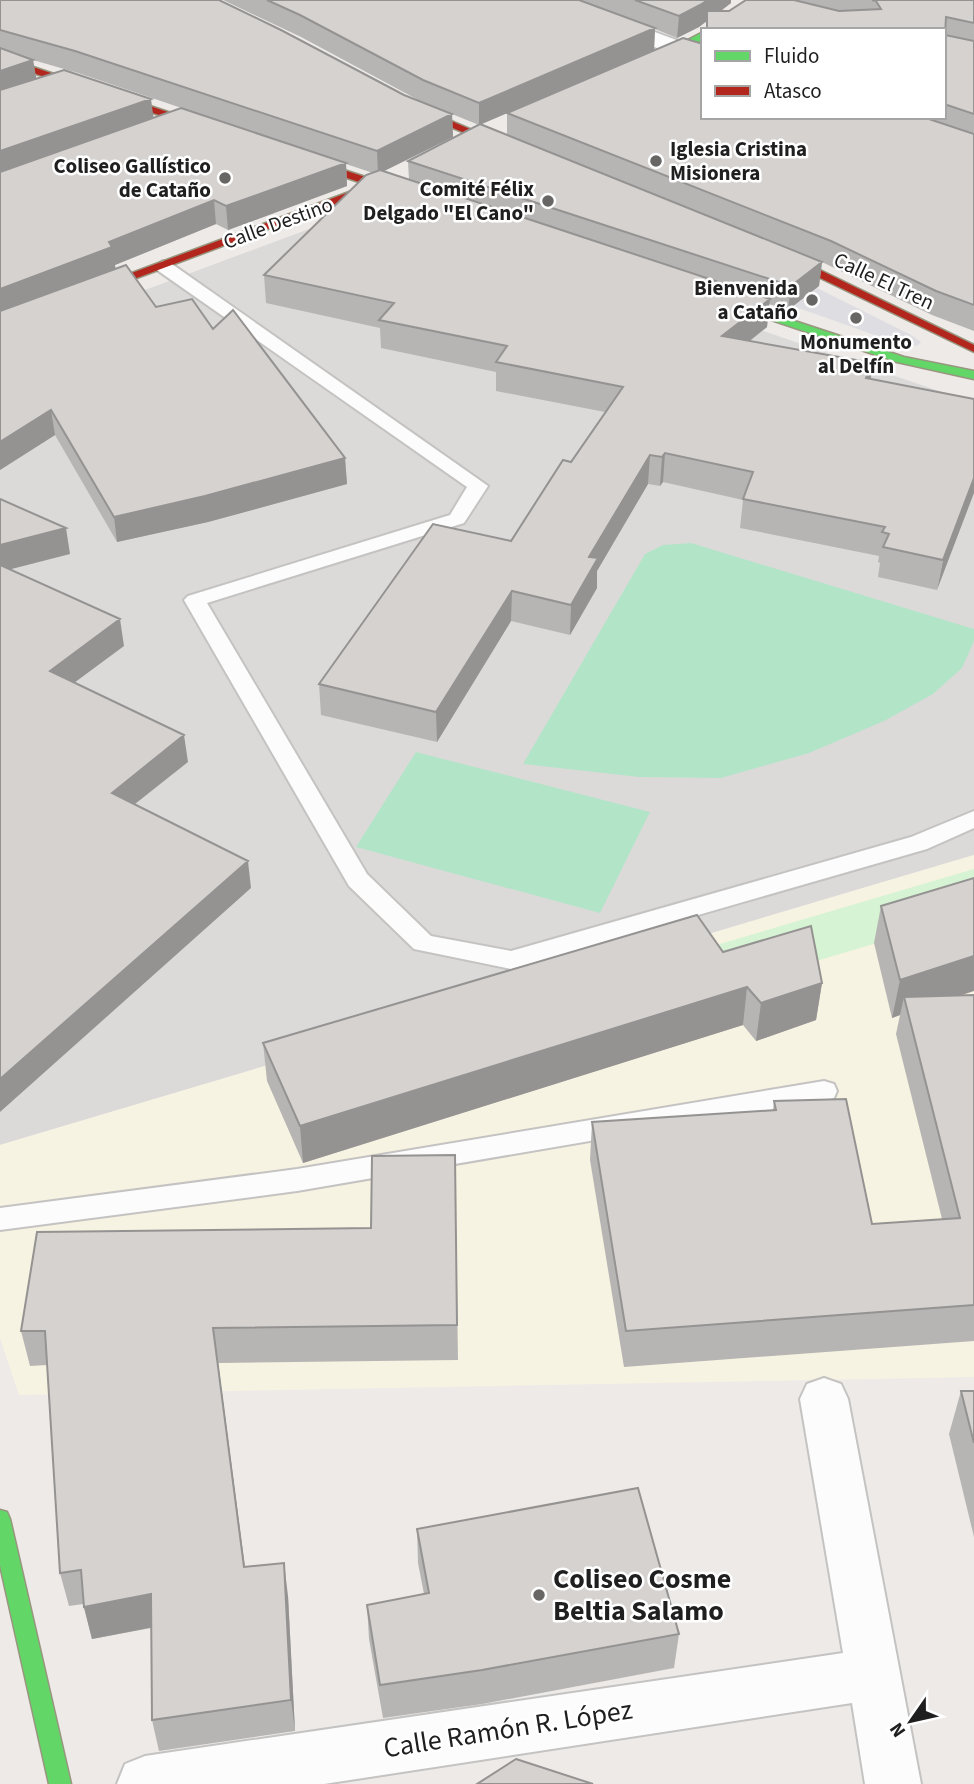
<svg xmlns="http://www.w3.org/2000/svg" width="974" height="1784" font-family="'Source Sans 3',sans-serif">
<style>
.residential{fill:#dcdad9}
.education{fill:#f7f3e2}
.park{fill:#d6f3d3}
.pitch{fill:#b2e4c8}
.plaza{fill:#dedee2}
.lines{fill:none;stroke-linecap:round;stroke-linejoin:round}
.lane-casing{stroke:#c4c3c2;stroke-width:4}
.street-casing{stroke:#c4c3c2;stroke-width:4}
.fast-casing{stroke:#98967f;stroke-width:3}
.jam-casing{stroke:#98967f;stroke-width:3}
.lane{fill:#fcfcfc;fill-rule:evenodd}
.street{fill:#fcfcfc;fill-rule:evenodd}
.fast{fill:#63d668;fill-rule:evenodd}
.jam{fill:#b3261e;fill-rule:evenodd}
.wall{fill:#b7b5b3;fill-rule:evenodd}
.shaded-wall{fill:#959392}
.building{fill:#d5d2d0;stroke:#959392;stroke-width:2}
.poi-dot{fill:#676665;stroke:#fff;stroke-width:2.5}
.labels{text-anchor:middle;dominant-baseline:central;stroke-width:5;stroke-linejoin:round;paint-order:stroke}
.far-poi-label{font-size:21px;font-weight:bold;fill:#1f1f1f;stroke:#fff;text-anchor:end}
.far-street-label{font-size:21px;fill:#1f1f1f;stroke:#fff}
.near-poi-label{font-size:28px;font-weight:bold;fill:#1f1f1f;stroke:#fff;text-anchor:start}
.near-street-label{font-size:28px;fill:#1f1f1f;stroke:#fff}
</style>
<rect width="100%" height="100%" fill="#edeae8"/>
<path class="residential" d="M384,201l590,202v452l-974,290v-801z"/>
<path class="education" d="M974,855v522l-955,18 -19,-57v-193z"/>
<path class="park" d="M974,869v45l-255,76 -26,-38z"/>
<path class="pitch" d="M691,543l283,86v12l-12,27 -29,26 -49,27 -75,32 -88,25 -82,-1 -116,-13 122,-210 18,-9z
M416,752l234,60 -50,101 -244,-66z"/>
<path class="plaza" d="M817,288l94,47 10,7 -4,4 -20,-3 -104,-37z"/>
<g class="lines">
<defs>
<path id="lane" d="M163,261l6,1 319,224 -24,37 -257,80 160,271 64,62 80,15 400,-114 63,-26v17l-47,21 -416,120 -97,-20 -65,-63 -165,-286 4,-4 262,-81 17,-28 -310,-217 -2,-4z
M824,1081l10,3 3,7 -3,7 -10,3 -527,90 -297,39v-22l297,-39z"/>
<path id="street" d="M538,0h31l134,50v15l-162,-60z
M824,1378l17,6 7,15 73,385h-56l-13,-81 -528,81h-207l8,-20 20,-8 698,-103 -43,-254 7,-15z"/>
<path id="fast" d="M703,32v7c-12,8 -49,32 -61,25z
M718,296l186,61 70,14v8l-77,-17 -183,-61v-4z
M0,1510l7,2 3,7 61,265h-22l-49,-219z"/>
<path id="jam" d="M0,56l219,73 2,2 -8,2 -213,-71z
M401,102h6l114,49 -9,2 -111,-47z
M297,155l81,26 14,-2 1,2 -5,4 29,11 -5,3 -34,-11 -378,141v-7l368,-137 -75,-25v-4z
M773,252l49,19 152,74v7l-160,-77 -45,-18 -1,-2z"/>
</defs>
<use href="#lane" class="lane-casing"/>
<use href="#street" class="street-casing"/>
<use href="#fast" class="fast-casing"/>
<use href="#jam" class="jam-casing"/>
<use href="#lane" class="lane"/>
<use href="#street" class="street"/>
<use href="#fast" class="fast"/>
<use href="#jam" class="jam"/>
</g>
<path class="wall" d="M0,0l404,95 18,7 -121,-65 -78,-37h508v3l-10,8h8l17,-11h228v331l-42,-16 -110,-53 -3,24 -31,24 -19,-6 -2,23 -17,14 121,38 103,20 -37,191 -59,-13 2,-14 -2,-1 1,-6 -139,-28 3,-28 -80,-18 -3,4 -12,-2 -51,87v17l-27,47 -59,-14 -74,121 -116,-27 -2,-31 192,-143 60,-79 34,-50 -109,-21v-19l-115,-24 -1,-20 -114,-25 -2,-28 109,-102 -27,-9 1,22 -119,44 -12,-6 -101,41v4l41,38 57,22 132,129 2,26 -139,38 -91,20 -62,-107 -55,35zM706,21v9h238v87h-241l-196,-4v22l-27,-10 174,-75 1,-21 22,9 22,-11zM33,60l45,13 136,46 -61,-1 -117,-39zM452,114l27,11 -71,36 1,19 -25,-9 69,-34z
M881,906l81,89h12v346l-350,26 -34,-207 2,-38 181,-12 1,-9 98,123 70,-5 -46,-185 4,-19 -8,3 -18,-75z
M723,952l99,31 -6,37 -60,21 -13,-16 -440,138 -36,-82 -4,-38z
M455,1155l3,205 -240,3 27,204 43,29 7,135 -136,20 -7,-31 -1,-92 -59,11 -9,-35 -14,2 -9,-33 -13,-208 -17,1 -9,-35 350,-103z
M961,1391h13v146l-25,-103z
M417,1529l262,105 -5,34 -192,36 -99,14 -14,-79 -2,-34 57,-11 -6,-31z"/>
<path class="shaded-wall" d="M708,0h23v3l-32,24 -22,11 2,-22z
M655,28l-1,22 -175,75v-22z
M33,60l4,22 -37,13v-24z
M151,99l3,22 -154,54v-24z
M452,114l1,23 -75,37 -1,-23z
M346,163l1,23 -119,44 -2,-24z
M214,200l2,24 -101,41 1,6 -116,44v-26l109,-47z
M822,262l-3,24 -31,24 3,-24z
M770,299l-3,28 -47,37 2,-28z
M873,363l-4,29 -3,-14z
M51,410l4,25 -55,35v-28z
M665,453l-2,29 -3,4 2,-29z
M650,455l-2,29 -51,87v17l-27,47 1,-30 18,-48z
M345,458l2,26 -139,38 -91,20 -3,-25z
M974,478v15l-37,97 6,-30z
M66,528l4,26 -70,18v-27z
M512,591l-1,30 -74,121 -1,-30z
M120,619l4,27 -69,51 -5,-26z
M184,735l4,27 -72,57 -4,-26z
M248,861l3,27 -251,224v-33z
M974,956v35l-66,22 -4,-16 -4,18 -8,3 8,-38z
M822,983l-6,37 -60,21 5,-38z
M747,987l-4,38 -440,138 -3,-37z
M213,1328l5,35 31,237 -5,-33z
M284,1563l4,33 7,135 -4,-31z
M151,1594l8,32 -67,13 -8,-32z"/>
<path class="building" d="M0,0h219l62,30 123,65 48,19 -75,37 -302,-100 -75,-21z
M267,0h312l76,28 -176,75 -56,-23 -123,-65z
M635,0h73l-8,5 -21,11z
M746,0h48l45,11 42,-2 -5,-8 -4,-1h102v23l-28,-6 -1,18 29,6v73l-30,-10v-74h-237v-19h22z
M683,38l20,6v73h220l51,17v171l-38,-14 -105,-50 -324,-128z
M0,48l33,12 -33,11z
M64,70l87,29 -151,52v-61z
M181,108l165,55 -120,43 -12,-6 -105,42 3,5 -112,42v-117z
M480,124l342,138 -31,24 -383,-125z
M380,170l390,129 -48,37 151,27 -7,15 108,21v79l-31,82 -60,-13 6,-13 -7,-2 3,-5 -142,-28 10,-27 -88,-19 -3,4 -12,-2 -61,102 9,1 -27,47 -59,-14 -76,121 -117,-28 114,-160 78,17 52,-81 8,2 52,-75 -127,-25 11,-16 -128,-26 15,-17 -130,-28 102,-100z
M126,265l30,42 36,-8 21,30 20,-19 112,148 -140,38 -91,21 -63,-107 -51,32v-131z
M0,499l66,29 -66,17z
M0,565l120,54 -70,52 134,64 -72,58 136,68 -248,218z
M974,878v78l-74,24 -19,-74z
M697,915l26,37 88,-26 11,57 -61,20 -14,-16 -447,139 -37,-83z
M974,995v310l-348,26 -34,-209 184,-12 -2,-9 72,-2 26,125 88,-6 -56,-221z
M455,1155l2,170 -244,3 31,239 40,-4 7,137 -139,20 -1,-126 -67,13 -3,-37 -21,3 -15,-242h-24l16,-99 334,-4 1,-72z
M961,1391h13v52z
M638,1488l41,146 -197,36 -102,15 -13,-80 62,-12 -12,-64z
M516,1759l77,25h-116z"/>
<g class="poi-dot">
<circle cx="656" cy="161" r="7"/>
<circle cx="225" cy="178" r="7"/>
<circle cx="548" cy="201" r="7"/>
<circle cx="812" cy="300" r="7"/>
<circle cx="856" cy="318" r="7"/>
<circle cx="539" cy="1595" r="7"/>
</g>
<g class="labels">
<g class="far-poi-label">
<text x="670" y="149" text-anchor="start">Iglesia Cristina<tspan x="670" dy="24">Misionera</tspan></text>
<text x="211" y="166">Coliseo Gallístico<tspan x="211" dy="24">de Cataño</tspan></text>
<text x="534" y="189">Comité Félix<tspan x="534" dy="24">Delgado "El Cano"</tspan></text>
<text x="798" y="288">Bienvenida<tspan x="798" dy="24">a Cataño</tspan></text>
<text x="856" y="342" text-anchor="middle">Monumento<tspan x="856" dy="24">al Delfín</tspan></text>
</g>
<g class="far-street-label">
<text transform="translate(278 223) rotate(-20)">Calle Destino</text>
<text transform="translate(884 281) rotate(25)">Calle El Tren</text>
</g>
<g class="near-poi-label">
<text x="553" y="1579">Coliseo Cosme<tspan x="553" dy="32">Beltia Salamo</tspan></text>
</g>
<g class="near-street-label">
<text transform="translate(508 1729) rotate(-9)">Calle Ramón R. López</text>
</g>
</g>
<rect x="701" y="28" width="245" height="91" fill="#ffffff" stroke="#a5a5a5" stroke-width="2"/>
<rect x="715" y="51" width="35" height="10" fill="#63d668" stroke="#a5a5a5" stroke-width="2"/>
<text x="764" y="63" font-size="21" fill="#1f1f1f">Fluido</text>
<rect x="715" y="86" width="35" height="10" fill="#b3261e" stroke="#a5a5a5" stroke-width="2"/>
<text x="764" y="98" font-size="21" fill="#1f1f1f">Atasco</text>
<g transform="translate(911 1721) rotate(236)" stroke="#ffffff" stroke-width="5" paint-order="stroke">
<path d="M0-5L12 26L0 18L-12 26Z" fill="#1f1f1f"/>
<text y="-10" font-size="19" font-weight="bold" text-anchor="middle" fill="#1f1f1f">N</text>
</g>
</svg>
